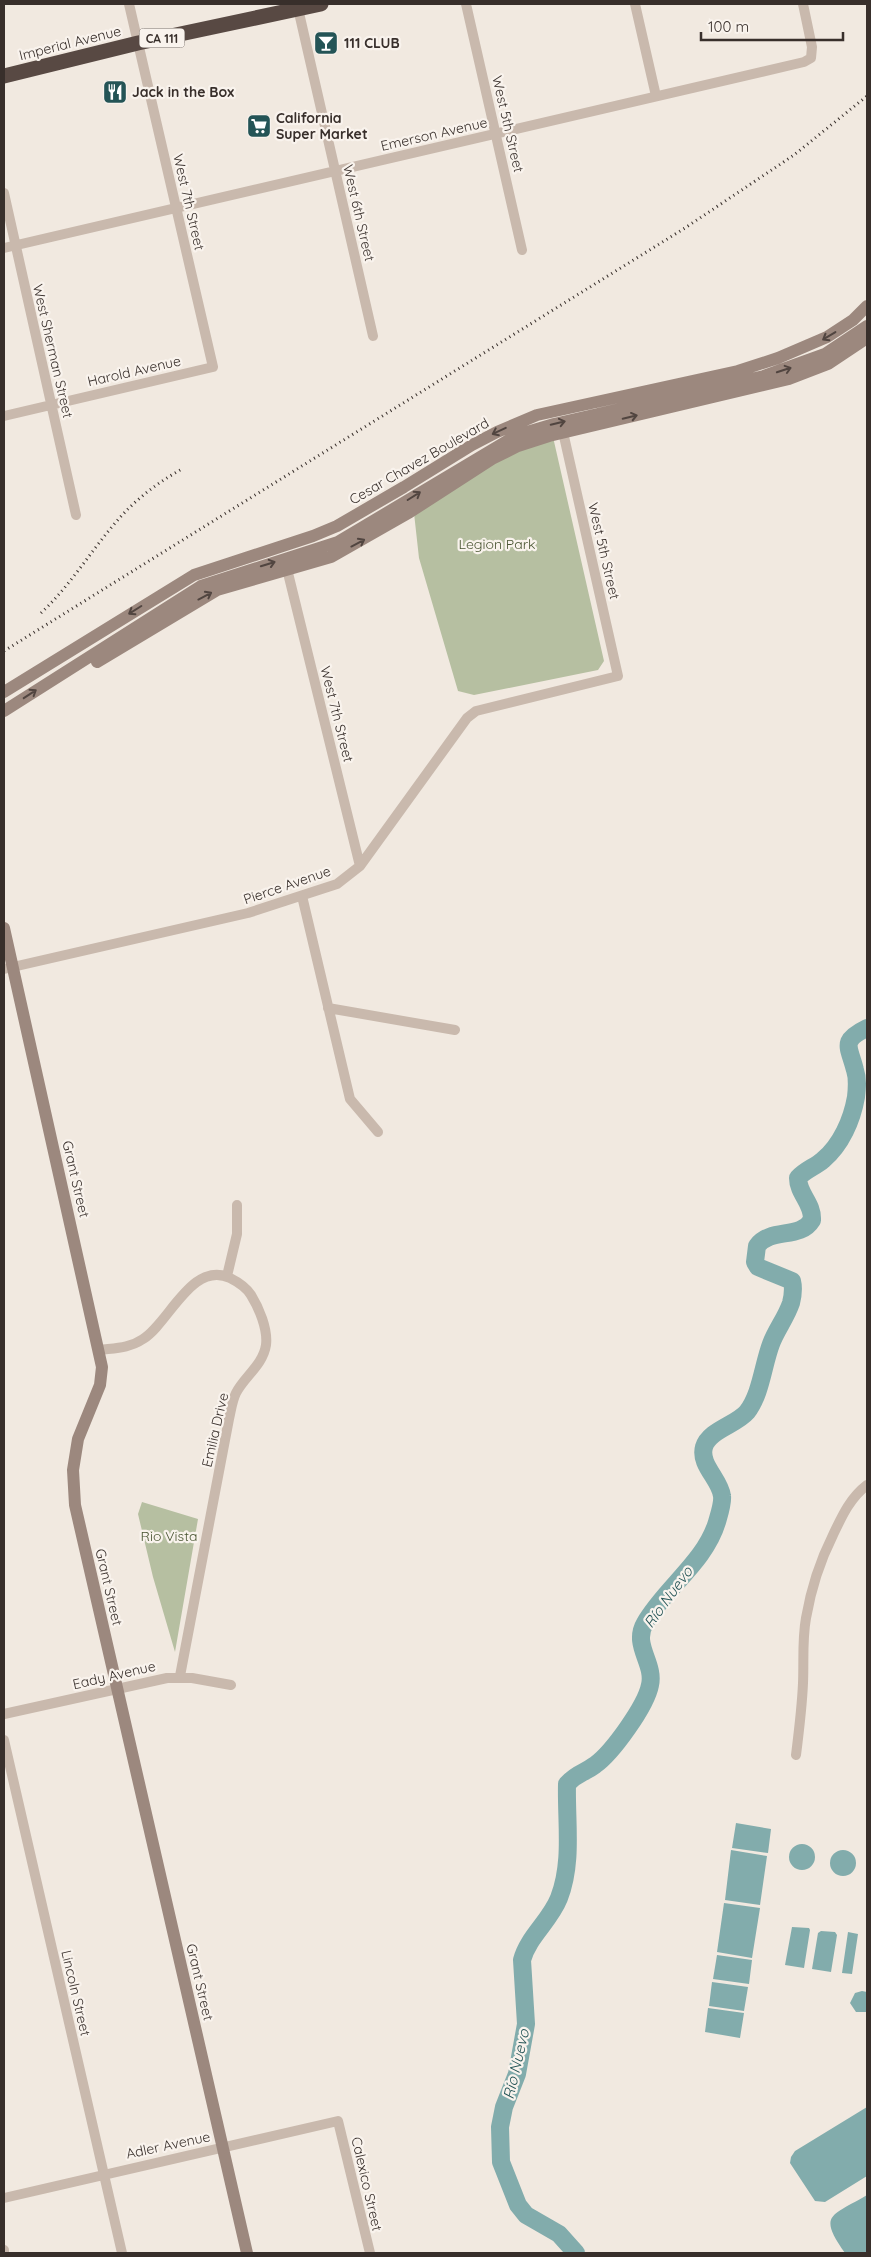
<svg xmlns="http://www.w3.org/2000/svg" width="871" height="2257" font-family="Quicksand,sans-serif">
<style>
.green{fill:#b6bfa1}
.water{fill:#82acac}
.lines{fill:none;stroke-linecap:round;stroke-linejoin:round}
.river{stroke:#82acac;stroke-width:18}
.street{stroke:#c9b9ad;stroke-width:10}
.secondary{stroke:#9c887e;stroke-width:12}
.highway{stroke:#584943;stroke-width:15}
.rail{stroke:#382f2b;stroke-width:3;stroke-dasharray:1 4;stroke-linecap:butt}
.oneway{stroke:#514540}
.labels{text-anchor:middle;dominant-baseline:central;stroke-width:4.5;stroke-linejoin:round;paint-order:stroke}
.shield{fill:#f9f3ed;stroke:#726a65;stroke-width:1}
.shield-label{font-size:12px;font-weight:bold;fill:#382f2b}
.street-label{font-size:14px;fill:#382f2b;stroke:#f9f3ed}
.poi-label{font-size:14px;font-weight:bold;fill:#382f2b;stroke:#f9f3ed;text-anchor:start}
.park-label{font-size:14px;fill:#485431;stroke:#f9f3ed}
.water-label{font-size:15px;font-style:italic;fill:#245456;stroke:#f9f3ed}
</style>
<rect width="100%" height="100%" fill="#f1e9e0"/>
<path class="green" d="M553,437l51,224 -6,9 -124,25 -16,-4 -39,-133 -6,-54 80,-51z
M142,1502l56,17 -23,133 -22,-75 -15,-63z"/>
<path class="water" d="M736,1823l35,6 -3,24 -36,-5z
M789 1857a13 13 0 1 1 26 0a13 13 0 1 1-26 0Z
M731,1850l36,6 -7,49 -35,-5z
M830 1863a13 13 0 1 1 26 0a13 13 0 1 1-26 0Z
M724,1903l36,5 -4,25 -33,-5 33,5 -4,25 -35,-6z
M792,1927l17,1 1,2 -6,38 -19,-3z
M821,1931l14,1 2,3 -6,37 -19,-3 6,-36z
M848,1932l10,2 -6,40 -10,-1z
M717,1955l35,5 -3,24 -36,-5z
M712,1982l36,5 -4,24 -35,-5z
M862,1991l5,1v20h-11l-6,-9 5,-10z
M708,2008l36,5 -4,25 -35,-6z
M867,2107v69l-42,26 -10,-1 -25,-38 1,-6 4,-6z
M867,2195v58h-22c-28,-39 -13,-37 22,-58z"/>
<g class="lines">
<path class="river" d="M576,2253l-17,-19 -33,-19 -8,-10 -17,-43 -1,-35 4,-20 13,-33 9,-50 -4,-64c6,-23 28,-39 37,-62 14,-36 7,-76 8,-114 11,-12 16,-10 28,-19 17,-12 51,-59 55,-80 5,-22 -18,-40 -5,-62 20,-35 60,-61 72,-101 2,-7 6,-19 5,-26 -2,-17 -23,-31 -18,-49 5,-17 32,-22 43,-35 14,-18 16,-47 24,-68 5,-14 15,-26 20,-41 2,-8 3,-14 1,-22l-34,-14 -3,-5 2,-16c14,-19 43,-6 55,-26 1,-17 -14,-26 -14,-42 7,-8 17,-11 25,-18 18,-15 29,-40 33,-63 1,-9 2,-18 -1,-27 -6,-24 -15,-29 12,-42"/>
<path class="street" d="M297,4l76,332
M466,4l56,246
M635,4l21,92
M4,193l72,322
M4,248l800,-186 7,-4 1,-11 -9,-43
M4,416l209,-49 -84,-363
M287,569l73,297
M302,896l48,203 28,33
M4,969l244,-56 89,-29 23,-18 107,-148 9,-7 142,-35 -55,-244
M328,1008l127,22
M227,1276l10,-42v-29
M100,1350c15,-2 30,-2 43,-11 26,-16 49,-79 87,-61 8,4 16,9 21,17 8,13 17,34 15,50 -3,20 -22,32 -30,48 -4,8 -5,18 -7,26l-49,257
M4,1714l163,-36h25l39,7
M4,1740l118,513
M796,1755c3,-24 6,-48 7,-72 1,-22 -1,-43 3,-65 5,-29 14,-57 27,-83 9,-19 17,-37 34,-50
M4,2198l334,-77 32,132
M4,2250v3"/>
<path class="secondary" d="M97,662l120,-72 114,-33 79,-45 82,-53 26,-13 31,-10 240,-57 39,-15 39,-26
M4,692l190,-117 119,-39 24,-10 67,-39 68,-42 25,-13 40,-17 201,-44 40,-13 49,-21 26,-17 14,-14
M4,711l197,-125 137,-44 179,-107 37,-11 210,-48 61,-22 42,-28
M4,928l98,439 -2,18 -22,54 -5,31 2,35 172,748"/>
<path class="highway" d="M4,76l134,-33 183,-39"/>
<path class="rail" d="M41,613c33,-31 55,-71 86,-103 16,-16 35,-30 55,-41
M4,651l681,-423 109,-73 73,-59"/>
</g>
<defs><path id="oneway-shaft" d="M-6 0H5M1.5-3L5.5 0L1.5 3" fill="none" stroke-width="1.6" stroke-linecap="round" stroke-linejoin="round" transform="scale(1.25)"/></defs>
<g class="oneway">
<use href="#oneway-shaft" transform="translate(829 336) rotate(149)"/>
<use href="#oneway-shaft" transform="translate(784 370) rotate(-18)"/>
<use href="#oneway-shaft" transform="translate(630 417) rotate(-13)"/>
<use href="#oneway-shaft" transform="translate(558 423) rotate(-14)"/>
<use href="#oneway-shaft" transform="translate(499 431) rotate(155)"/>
<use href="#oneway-shaft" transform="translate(414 496) rotate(-32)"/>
<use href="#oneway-shaft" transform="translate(358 543) rotate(-28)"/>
<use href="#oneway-shaft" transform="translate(268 564) rotate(-17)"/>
<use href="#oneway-shaft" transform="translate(205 596) rotate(-28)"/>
<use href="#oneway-shaft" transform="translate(135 610) rotate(148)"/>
<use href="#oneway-shaft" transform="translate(30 694) rotate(-33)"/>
</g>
<defs>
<symbol id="bar-square" viewBox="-11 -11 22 22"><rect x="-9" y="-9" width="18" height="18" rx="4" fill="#245456" stroke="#f9f3ed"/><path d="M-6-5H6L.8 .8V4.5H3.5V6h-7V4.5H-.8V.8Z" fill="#fff"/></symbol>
<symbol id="restaurant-square" viewBox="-11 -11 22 22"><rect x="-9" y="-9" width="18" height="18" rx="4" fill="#245456" stroke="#f9f3ed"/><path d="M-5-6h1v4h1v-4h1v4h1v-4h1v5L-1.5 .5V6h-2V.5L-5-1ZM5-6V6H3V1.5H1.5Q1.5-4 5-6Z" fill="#fff"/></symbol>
<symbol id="supermarket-square" viewBox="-11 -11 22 22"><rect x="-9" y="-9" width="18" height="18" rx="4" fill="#245456" stroke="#f9f3ed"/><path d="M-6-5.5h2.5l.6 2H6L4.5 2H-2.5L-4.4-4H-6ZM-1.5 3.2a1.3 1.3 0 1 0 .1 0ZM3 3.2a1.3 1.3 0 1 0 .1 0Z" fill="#fff"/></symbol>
</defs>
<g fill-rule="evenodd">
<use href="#bar-square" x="312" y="29" width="28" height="28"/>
<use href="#restaurant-square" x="101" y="78" width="28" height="28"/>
<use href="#supermarket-square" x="245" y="112" width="28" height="28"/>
</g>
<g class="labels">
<rect class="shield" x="139.5" y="28.5" width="45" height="19" rx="4"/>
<g class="shield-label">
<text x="162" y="38">CA 111</text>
</g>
<g class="street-label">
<text transform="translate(70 43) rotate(-14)">Imperial Avenue</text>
<text transform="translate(508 124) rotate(77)">West 5th Street</text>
<text transform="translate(434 134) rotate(-13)">Emerson Avenue</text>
<text transform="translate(189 202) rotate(77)">West 7th Street</text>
<text transform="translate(359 213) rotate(77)">West 6th Street</text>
<text transform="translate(53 351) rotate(77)">West Sherman Street</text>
<text transform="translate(134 371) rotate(-13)">Harold Avenue</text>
<text transform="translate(419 461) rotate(-30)">Cesar Chavez Boulevard</text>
<text transform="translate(604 551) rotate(77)">West 5th Street</text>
<text transform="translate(337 714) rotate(76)">West 7th Street</text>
<text transform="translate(287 885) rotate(-19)">Pierce Avenue</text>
<text transform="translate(76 1179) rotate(77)">Grant Street</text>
<text transform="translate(215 1430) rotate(-77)">Emilia Drive</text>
<text transform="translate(109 1587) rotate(77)">Grant Street</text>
<text transform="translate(114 1675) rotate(-13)">Eady Avenue</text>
<text transform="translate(200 1982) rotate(77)">Grant Street</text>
<text transform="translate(76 1993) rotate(77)">Lincoln Street</text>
<text transform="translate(168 2145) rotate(-12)">Adler Avenue</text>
<text transform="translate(367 2184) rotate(77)">Calexico Street</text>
</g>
<g class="poi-label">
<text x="344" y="43">111 CLUB</text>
<text x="132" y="92">Jack in the Box</text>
<text x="276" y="118">California<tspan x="276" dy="16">Super Market</tspan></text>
</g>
<g class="park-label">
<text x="497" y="544">Legion Park</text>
<text x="169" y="1536">Rio Vista</text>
</g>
<g class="water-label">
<text transform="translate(668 1597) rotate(-54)">Río Nuevo</text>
<text transform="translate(516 2064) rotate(-77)">Río Nuevo</text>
</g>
</g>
<rect width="871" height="2257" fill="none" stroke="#382f2b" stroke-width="10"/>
<path d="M701 32v8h142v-8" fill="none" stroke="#382f2b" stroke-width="2.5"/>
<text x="708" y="32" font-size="15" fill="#382f2b" stroke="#f9f3ed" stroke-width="4" paint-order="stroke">100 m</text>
</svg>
